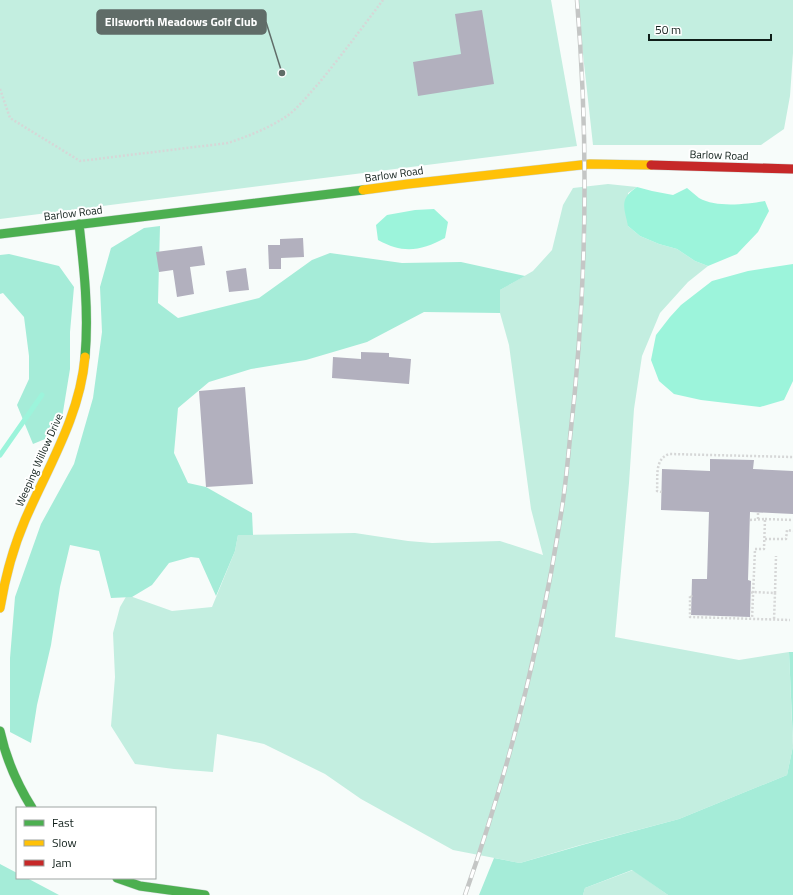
<svg xmlns="http://www.w3.org/2000/svg" width="793" height="895" font-family="'Titillium Web',sans-serif">
<style>
.green{fill:#c3eee0}
.forest{fill:#a5ecd8}
.water{fill:#9cf4db}
.lines{fill:none;stroke-linecap:round;stroke-linejoin:round}
.stream{stroke:#9cf4db;stroke-width:5}
.building{fill:#b2b0be}
.fast-casing{stroke:#d1dbd8;stroke-width:10}
.slow-casing{stroke:#d1dbd8;stroke-width:10}
.jam-casing{stroke:#d1dbd8;stroke-width:10}
.path{stroke:#d6d7d7;stroke-width:2.5;stroke-dasharray:2 2;stroke-linecap:butt}
.fast{stroke:#4caf50;stroke-width:9}
.slow{stroke:#ffc107;stroke-width:9}
.jam{stroke:#c62828;stroke-width:9}
.rail-casing{stroke:#c4c6c5;stroke-width:4.5}
.rail{stroke:#fff;stroke-width:3;stroke-dasharray:9;stroke-linecap:butt}
.labels{text-anchor:middle;dominant-baseline:central;stroke-width:4;stroke-linejoin:round;paint-order:stroke}
.street-label{font-size:11px;fill:#0f1e19;stroke:#fff}
.leader{fill:none;stroke:#606c68;stroke-width:1.5}
.callout-dot{fill:#606c68;stroke:#fff;stroke-width:1.5}
.callout{fill:#606c68;stroke:#606c68;stroke-width:1.5}
.callout-label{font-size:12px;text-anchor:middle;font-weight:bold;fill:#fff}
</style>
<rect width="100%" height="100%" fill="#f7fcfa"/>
<path class="green" d="M0,0h551l26,146 -577,73z
M577,0h216v53l-3,43 -6,33 -23,16h-168z
M608,184l29,3 -9,6v33l12,10 19,8 18,5 18,12 13,5 -20,16 -28,31 -18,43 -8,53 -5,74 -14,154 124,23 50,-8 4,94 -6,29 -108,44 -102,27 -57,17 -67,-13 -92,-51 -36,-25 -61,-30 -47,-10 -4,38 -39,-3 -39,-5 -24,-38 4,-49 -2,-44 7,-26 7,-12 45,16 40,-4 23,-56 3,-16 117,-2 53,8 24,2 68,-2 43,14 -12,-46 -22,-164 -9,-32v-23l33,-19 19,-21 11,-45 10,-17z
M633,870l35,25h-85l2,-7z"/>
<path class="forest" d="M160,226l-2,77 20,15 81,-20 53,-38 18,-7 72,10 59,-1 64,14 -25,14v23l-76,-1 -57,30 -61,18 -55,9 -42,13 -31,26 -4,45 14,30 18,4 46,26 1,22h-15l-3,16 -19,45 -17,-38 -8,-1 -22,6 -17,22 -20,12 -21,1 -12,-47 -29,-6 -10,42 -9,58 -14,60 -6,38 -21,-11v-74l5,-61 26,-73 33,-60 19,-66 9,-66 -2,-45 11,-39 33,-20z
M9,254l50,12 15,21 -4,45v37l-8,49 -12,19 -17,7 -16,-39 12,-26v-23l-5,-39 -21,-24 -3,1v-39z
M789,652h4v90z
M793,746v149h-125l-36,-25 -47,18 -2,7h-104l15,-37 26,5 62,-18 97,-26 108,-44z
M0,864l17,9v5h10l32,17h-59z"/>
<path class="water" d="M637,187l15,4 21,4 14,-7c4,3 8,7 12,10 18,10 47,6 66,3l4,10 -11,21 -21,22 -29,12 -13,-5 -18,-12 -18,-5 -19,-8 -12,-10c-4,-19 -9,-27 9,-39z
M434,209l14,13 -3,16c-24,13 -42,16 -67,2l-2,-15 11,-10 28,-5z
M793,264v117l-9,19 -24,7 -59,-7 -27,-6 -15,-13 -8,-21 5,-25 14,-18 11,-12 31,-24 36,-10z"/>
<g class="lines">
<path class="stream" d="M0,455l42,-60"/>
</g>
<path class="building" d="M482,10l12,74 -76,12 -5,-34 48,-8 -6,-40z
M303,238l1,19 -23,1v11h-12l-1,-24h12v-6z
M202,246l3,19 -15,2 4,27 -17,3 -4,-27 -14,2 -3,-20z
M246,268l3,22 -20,2 -3,-21z
M361,352l28,1v4l22,2 -2,25 -77,-6 1,-21 28,2z
M245,387l8,97 -47,3 -7,-96z
M710,459l44,1 -1,9 40,2v43l-43,-2 -2,68 3,1 -1,36 -59,-2 1,-36h15l2,-67 -48,-2 1,-41 48,2z"/>
<g class="lines">
<defs>
<path id="fast" d="M79,224c5,44 10,88 6,133
M0,234l363,-44
M0,731c6,28 17,53 32,77
M117,878l23,8 65,9"/>
<path id="slow" d="M363,190l45,-6 182,-20 61,1
M0,608c5,-30 13,-60 25,-88 23,-53 55,-104 60,-163"/>
<path id="jam" d="M651,165l142,4"/>
</defs>
<use href="#fast" class="fast-casing"/>
<use href="#slow" class="slow-casing"/>
<use href="#jam" class="jam-casing"/>
<path class="path" d="M0,89l10,29 70,43 148,-18c21,-7 41,-15 59,-27 12,-9 22,-22 32,-33 22,-27 43,-55 64,-83
M662,492l-5,-1c1,-13 -3,-32 12,-37l124,3
M758,519v-6
M765,519l28,1
M750,520l15,-1 -1,30h-9l-3,70
M765,539h21l1,-9 6,1
M751,593l2,-1 22,1 -1,27
M775,593l1,-37
M692,597l-2,-2v22l100,3"/>
<use href="#fast" class="fast"/>
<use href="#slow" class="slow"/>
<use href="#jam" class="jam"/>
<defs>
<path id="rail" d="M465,895c45,-128 78,-260 98,-394 3,-21 5,-42 7,-63 17,-147 19,-291 7,-438"/>
</defs>
<use href="#rail" class="rail-casing"/>
<use href="#rail" class="rail"/>
</g>
<g class="labels">
<g class="street-label">
<text transform="translate(719 155) rotate(2)">Barlow Road</text>
<text transform="translate(394 174) rotate(-8)">Barlow Road</text>
<text transform="translate(73 213) rotate(-7)">Barlow Road</text>
<text transform="translate(39 460) rotate(-66)">Weeping Willow Drive</text>
</g>
</g>
<path class="leader" d="M282 73L266 22"/>
<circle class="callout-dot" cx="282" cy="73" r="4"/>
<rect class="callout" x="97" y="10" width="169" height="24" rx="4"/>
<g class="callout-label">
<text x="181" y="26">Ellsworth Meadows Golf Club</text>
</g>
<rect x="16" y="807" width="140" height="72" fill="#ffffff" stroke="#9fa5a3"/>
<rect x="24" y="820" width="20" height="6" fill="#4caf50" stroke="#9fa5a3"/>
<text x="52" y="827" font-size="12" fill="#0f1e19">Fast</text>
<rect x="24" y="840" width="20" height="6" fill="#ffc107" stroke="#9fa5a3"/>
<text x="52" y="847" font-size="12" fill="#0f1e19">Slow</text>
<rect x="24" y="860" width="20" height="6" fill="#c62828" stroke="#9fa5a3"/>
<text x="52" y="867" font-size="12" fill="#0f1e19">Jam</text>
<path d="M649 34v6h122v-6" fill="none" stroke="#0f1e19" stroke-width="2"/>
<text x="655" y="34" font-size="12" fill="#0f1e19" stroke="#ffffff" stroke-width="3" paint-order="stroke">50 m</text>
</svg>
